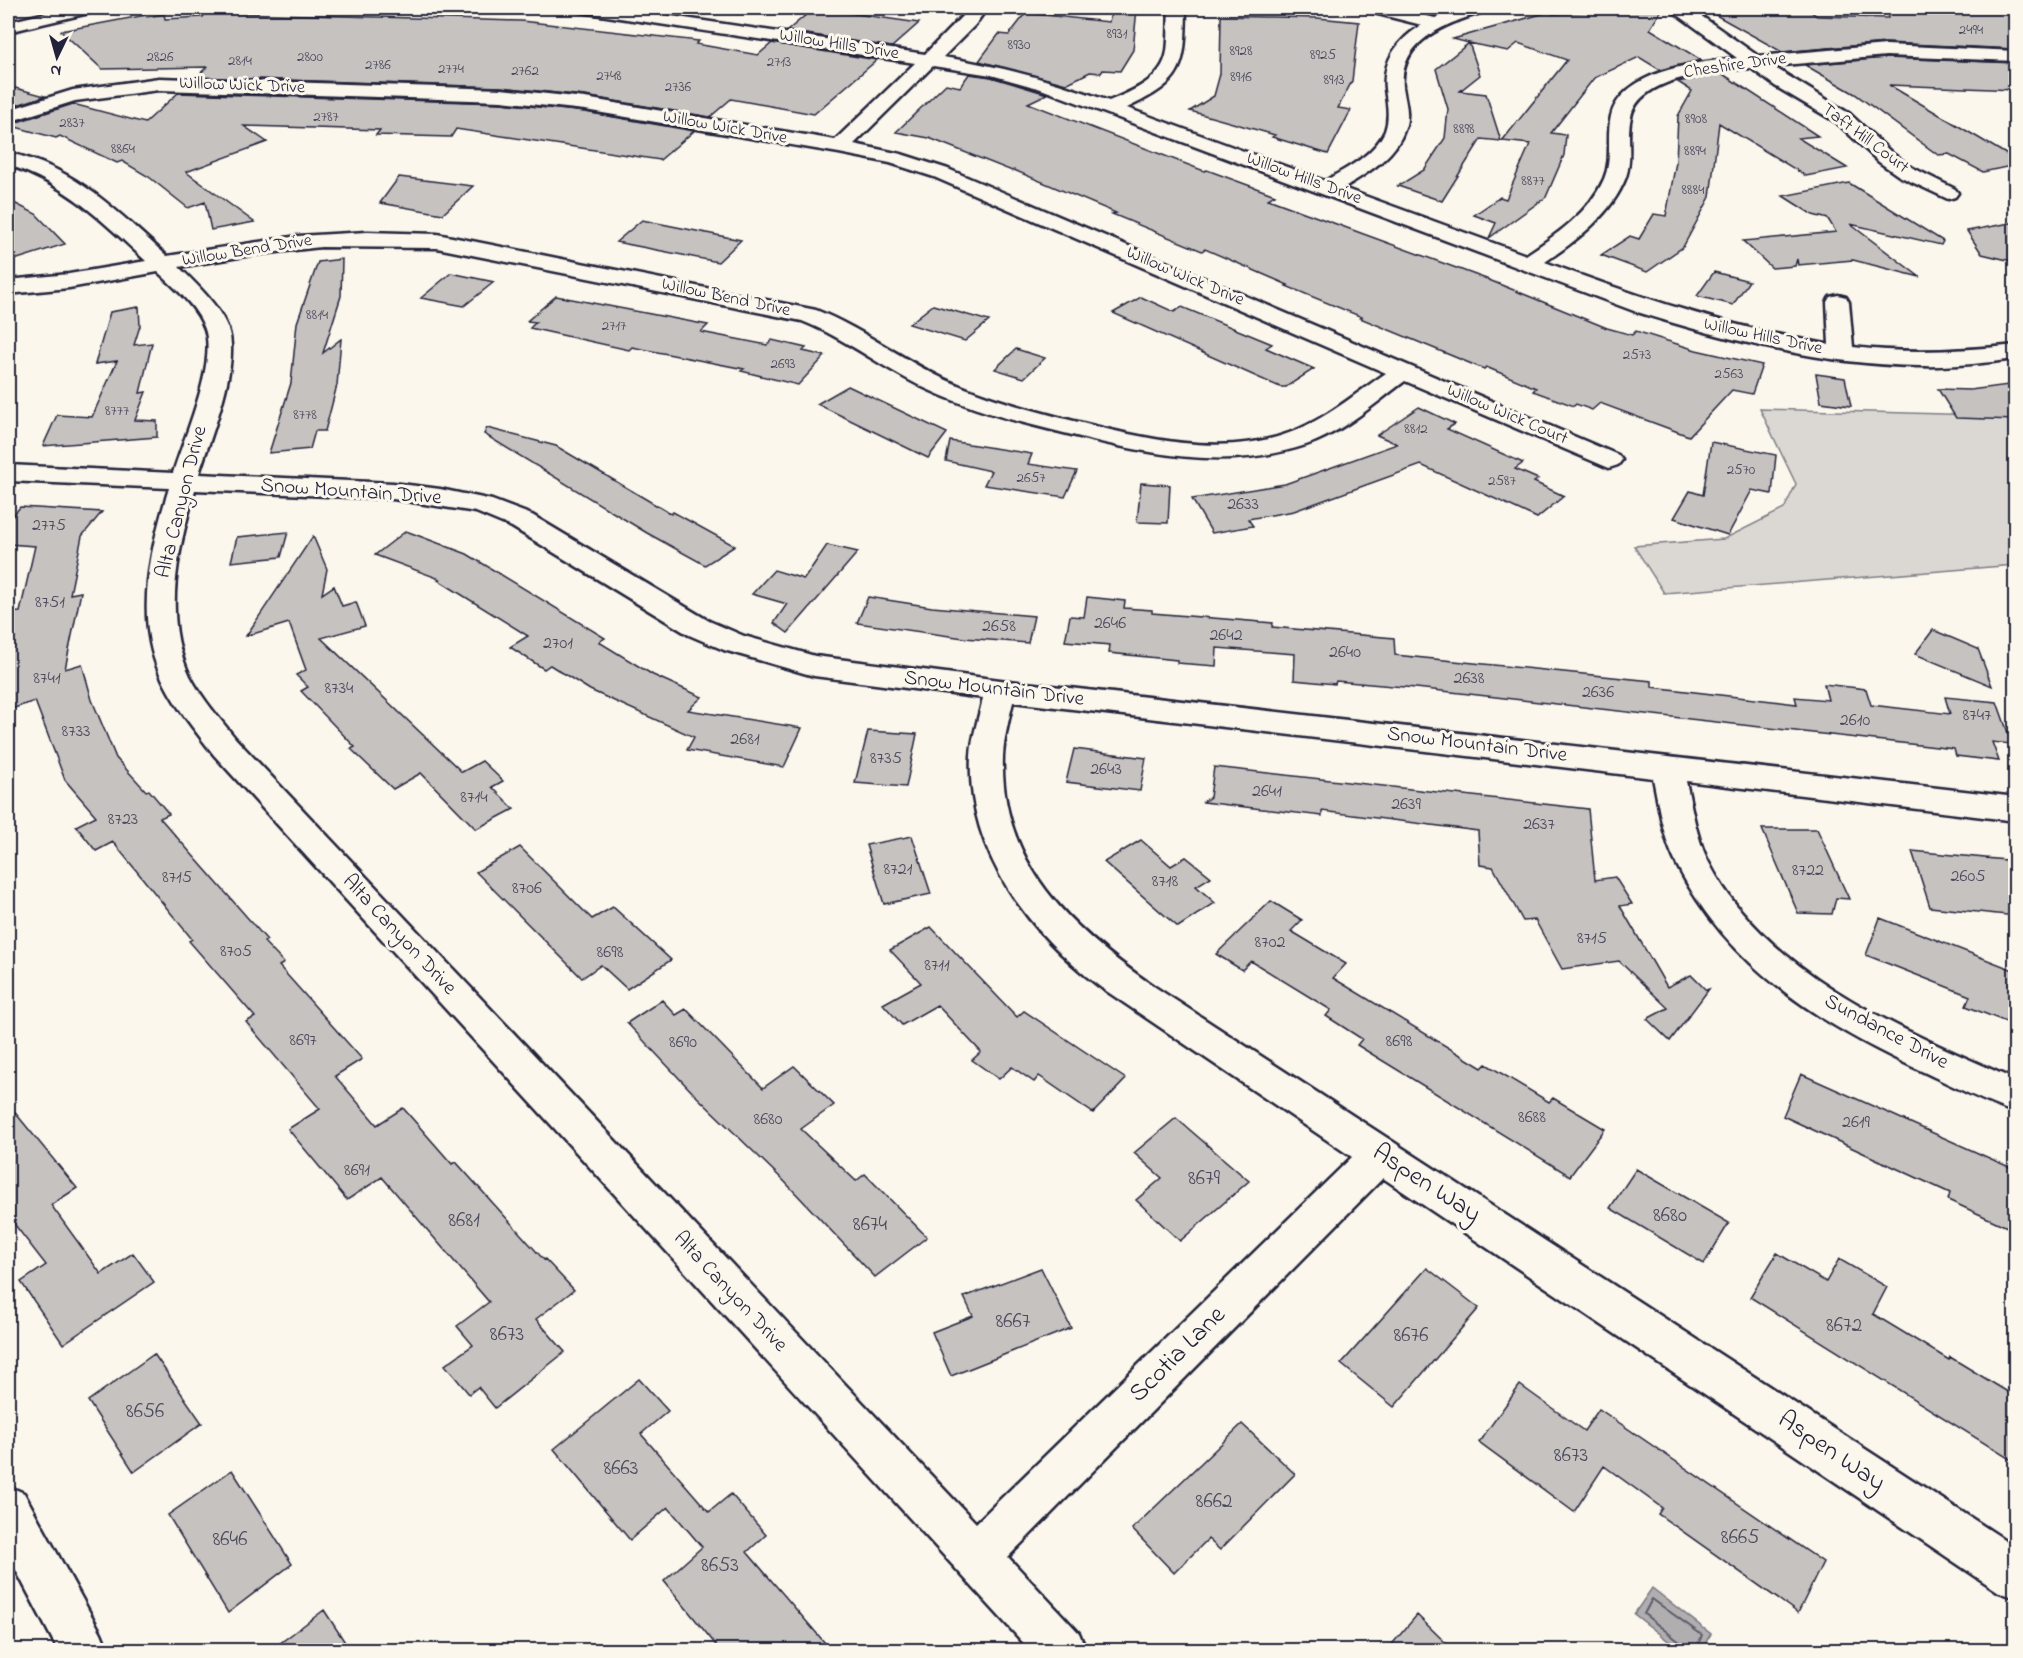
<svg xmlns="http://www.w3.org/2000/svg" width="2023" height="1658" font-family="'Indie Flower',sans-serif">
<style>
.green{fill:#dbd8d3;stroke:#7e7d87;stroke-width:1.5}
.water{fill:#b1aeb0;stroke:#787681;stroke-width:1.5}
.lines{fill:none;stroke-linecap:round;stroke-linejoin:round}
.shore{stroke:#5b5a6a;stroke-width:2}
.building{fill:#c6c2c0;stroke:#22223b;stroke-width:1.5}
.minor-casing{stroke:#22223b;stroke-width:5}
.minor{fill:#fbf7ec;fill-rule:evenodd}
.labels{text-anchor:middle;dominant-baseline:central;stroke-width:6;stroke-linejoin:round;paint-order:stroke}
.far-number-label{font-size:15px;fill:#4b4a5c}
.far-street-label{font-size:18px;fill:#22223b;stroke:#fbf7ec}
.number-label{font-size:18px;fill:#4b4a5c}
.street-label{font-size:21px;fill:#22223b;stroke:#fbf7ec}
.near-number-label{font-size:21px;fill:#4b4a5c}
.near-street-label{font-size:26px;fill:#22223b;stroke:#fbf7ec}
</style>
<rect width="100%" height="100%" fill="#fbf7ec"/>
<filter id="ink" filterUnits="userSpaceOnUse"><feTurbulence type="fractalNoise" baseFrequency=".0167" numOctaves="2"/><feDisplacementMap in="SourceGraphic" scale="12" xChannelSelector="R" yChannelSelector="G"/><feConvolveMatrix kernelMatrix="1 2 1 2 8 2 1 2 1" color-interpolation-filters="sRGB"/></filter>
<g filter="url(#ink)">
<path class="green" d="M1760,409l255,7v149l-351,28 -30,-47 90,-7 60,-30 12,-25z"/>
<path class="water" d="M1652,1588l59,46 -10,16h-21l-46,-36z"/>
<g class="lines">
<path class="shore" d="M1683,1650l-2,-7 -37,-29 8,-15 50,36 -6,15"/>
</g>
<path class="building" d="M814,8l105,15 -27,24 -105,-16z
M1112,8h25l-4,42 -13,21 -17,-1 -2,3 -11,-1 -24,12 -87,-23 20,-27 10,1 17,-22 83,9z
M1628,8h35l-13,21 51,31 -41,10 -21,-13 -45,21 -43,55 15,2 -2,20 -18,42 -57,41 7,-15 -22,-8 26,-18 6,2 24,-55 -28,-3 65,-81 -49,-17 -10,8 -39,-8 11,32 -20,16 26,3 15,47 -20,-2 -39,62 -44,-15 26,-16 21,-32 3,-29 -12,-40 33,-26 -16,-4 106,-30 -6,5z
M1703,8h103l11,8 71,2v-10h128v41l-130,-6 -104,9z
M206,12l315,9 178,20 -3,3 62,11 14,-12 105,17 -63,54 -83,-15 -21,18 -125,-21 -84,-9 -305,-10 11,-10 -105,2 -41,-38 85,-16 1,2 17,-3 1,5 38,-2z
M1221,16l97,2 41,4 -7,59 -14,27 13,2 -23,44 -56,-17 3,-2 -85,-24 24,-15 6,-22z
M1886,58l130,5v27l-127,-5 127,75v5l-33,7 -34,-18 -11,1 -83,-61 -50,-29z
M1721,73l97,63 -20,2 49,30 -41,8 -87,-53 -9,74 -27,50 -36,25 -46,-17 29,-19 9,3 15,-25 12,2 10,-54 2,-46 14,-25 -14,-9z
M969,74l22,3 56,17 -19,9 176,68 3,-1 68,25 -7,4 221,81 118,48 25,7 4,-4 60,19 66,15 -10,29 -20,-4 -43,46 -89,-33 -8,7 -16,-6 -2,2 -41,-15 3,-3 -50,-21 -2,2 -124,-51 2,-1 -76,-31 2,-1 -83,-36 -3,2 -90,-37 4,-1 -102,-43 -2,1 -83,-33 -33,-6 50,-48 14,3z
M8,86l37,10 -37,12z
M178,93l323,10 84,9 109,19 -34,29 -204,-31 -5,8 -75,-2 4,-5 -136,-4 23,16 -81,30 68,50 -43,8 -6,-28 -17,6 -39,-31 -27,-16 -5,2 -57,-27 -4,2 -48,-13 65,-21 72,19z
M399,177l74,9 -30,28 -63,-11z
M1849,183l94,58 -2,4 -91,-21 70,53 -67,-17 -55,5 -1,-6 -2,7 -23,2 -29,-27 93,-9 -8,-13 -15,-4 -30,-19z
M8,200l28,14 29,30 -57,18z
M642,220l99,20 -23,22 -102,-20z
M2016,222v40l-34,-8 -15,-23z
M342,259l-1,37 -18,57 18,-14 -4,46 -12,46h-10l-5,18 -41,4 22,-70 6,-60 21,-61z
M1714,272l35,9 -16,24 -36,-9z
M451,273l43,9 -30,24 -43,-8z
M556,296l152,29 -7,7 66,13 5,-5 34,8 -3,3 22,5 -27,29 -57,-14 3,-2 -112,-22 -3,3 -99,-22 6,-6 -9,-1z
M1141,297l33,15 8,-5 90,37 -6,4 48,21 -28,18h-6l-167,-74z
M933,305l56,16 -24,20 -56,-17z
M139,307l1,19 -6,19 18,-2 -12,50 6,-1 -11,28 22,1v16l-114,9 14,-31 35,2 25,-56 -22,3 15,-52z
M1016,349l29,9 -21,20 -29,-9z
M1816,374l29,4 6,28 -30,-4z
M2016,384v36l-60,-2 -18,-29 32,1z
M848,386l99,47 -19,25 -111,-54z
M1419,407l36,17 -8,5 76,34 -8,6 23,10 -4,3 30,14 -27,22 -116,-53 -127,46 -46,8 5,7 -41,7 -20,-34 93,-15 112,-40 -20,-9z
M487,428l69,18 115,68 2,-2 62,34 -30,19 -58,-32 -163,-99z
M950,441l82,13 -4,10 49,7 -12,26 -81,-12 7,-14 -45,-10z
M1711,442l65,13 -4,39 -20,-4 -24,45 -54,-17 16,-27 13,4z
M1141,483l29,2 -2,38 -31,-1z
M20,507l82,5 -20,24 -12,58 11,-2 -16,77 17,-5 10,36 24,58 30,33 3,-1 20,24 -9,4 107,122 -3,2 20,21 -5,3 83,93 -27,17 42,49 26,-17 49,56 4,-2 88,98 1,-1 29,31 -38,29 29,33 -70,56 -17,-21 -9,7 -24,-29 28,-20 -16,-19 32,-24 -107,-125 -35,23 -59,-71 32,-20 -74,-87 9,-5 -66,-76 3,-2 -79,-97 -17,9 -20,-25 20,-10 -31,-36 -30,-79 -24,8 -3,-17v-79l12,-1 15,-66 -27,-2v-22z
M406,531l61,23 138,84 -6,4 54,33 49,22 -14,13 114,18 -18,39 -97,-17 7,-13 -104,-47 -40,-25 -6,4 -34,-22 18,-11 -90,-56 2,-1 -65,-24z
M288,532l-7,25 -50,5 6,-25z
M313,536l14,33 -5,25 12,-8 8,20 14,-4 9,24 -44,12 141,134 20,-11 21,20 -11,6 22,22 -38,20 -55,-56 -28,16 -42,-40 4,-2 -54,-56 7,-4 -12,-12 10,-5 -17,-47 -43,13z
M827,545l31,7 -70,81 -14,-10 13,-19 -35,-10 22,-24 30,9z
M868,597l64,10 102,9 -6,27 -64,-5 -107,-15z
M1087,597l38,4 -1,7 28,2v3l121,10 -1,4 122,11 1,17 257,26v6l145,17 -2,-7 33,3 -4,-16 42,5 5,16 79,9 -5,-17 52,5 15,42 -20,-2 7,19 -43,-5 -2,-7 -538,-61 -80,-7 -1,3 -41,-4 1,-26 -78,-6 -1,18 -39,-3v-3l-68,-7 1,-8 -45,-4 5,-25 14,1z
M1933,630l45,19 14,37 -77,-32z
M868,731l49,3 -11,53 -51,-4z
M1074,749l72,9 -6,33 -74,-9z
M1214,767l374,42 7,71 20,-3 17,27 -12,2 47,81 24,-12 15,15 3,-1 -39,52 -23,-22 21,-11 -49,-47 -57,8 -27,-49 -12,1 -30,-54 -13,-2 -2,-34 -156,-20v5l-119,-14 7,-5z
M1762,829h55l32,70 -13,-1 -4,16 -34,-1z
M912,836l19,58 -47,10 -18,-59z
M1141,840l30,26 15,-9 25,20 -15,9 19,17 -37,24 -74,-65z
M520,847l72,72 21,-12 58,53 -44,29 -26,-24 -19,13 -106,-106z
M1912,851l104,10v55l-86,-9z
M1271,901l31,19 -11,11 55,33 -13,14 149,90 4,-4 63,38 4,-4 52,31 -35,47 -213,-131 5,-6 -36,-23 5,-6 -80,-49 -9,9 -26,-16z
M1880,918l136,53v55l-50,-20 4,-10 -104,-41z
M931,927l86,90 7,-6 102,68 -33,34 -54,-37 -5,6 -22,-15 -13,12 -27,-19 9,-8 -44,-47 -35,20 -19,-21 38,-21 -31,-33z
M662,1000l14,15 10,-6 77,79 31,-22 40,39 -33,24 55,52 9,-7 62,63 -52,40 -90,-95 -91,-88 -67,-71z
M1801,1074l215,96v61l-68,-31 2,-7 -167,-77z
M8,1104l69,84 -26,17 50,69 32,-21 21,29 -91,62 -42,-62 25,-17 -38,-49z
M1176,1118l73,63 -69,60 -44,-41 26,-22 -28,-25z
M1636,1169l93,54 -25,41 -94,-56z
M1777,1253l49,29 13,-23 48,28 -14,27 76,46 1,-3 66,40v66l-266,-166z
M1041,1268l30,60 -120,48 -19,-44 41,-16 -9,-19z
M1427,1268l52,40 -85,99 -53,-43z
M154,1354l48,69 -68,49 -46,-71z
M639,1379l29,32 -27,23 68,78 22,-18 35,41 -19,17 84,98h-111l-56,-69 38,-34 -34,-40 -38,33 -76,-91z
M1520,1385l64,46 15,-22 224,153 -25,51 -140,-99 4,-6 -58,-42 -30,46 -95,-70z
M1242,1424l53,50 -75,76 -12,-11 -34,34 -42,-44z
M232,1470l60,94 -64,49 -60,-98z
M324,1610l26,40h-79z
M1417,1615l36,35h-66z"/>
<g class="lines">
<defs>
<path id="minor" d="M67,8h29l-3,4 -85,20v-10z
M579,8h39l307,46 45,-46h17l-12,17 -32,32c58,9 111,24 166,44 24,-10 54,-22 58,-50 2,-14 1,-29 2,-43h17c-1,59 -1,73 -59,100l198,73c22,-13 49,-26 60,-50 5,-14 2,-28 0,-42 -3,-28 13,-50 37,-64l-52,-13 -2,-4h27l40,10 26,-10h24l-2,4c-37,12 -84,28 -80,75 2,14 7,27 2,41 -9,29 -38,45 -62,60l183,67c30,-20 63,-42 78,-76 9,-21 2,-42 7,-63 12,-46 87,-54 126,-58l-63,-46 -2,-4h18l68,48 128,-11 130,6v10l-130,-5 -114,10 78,48 43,40 20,14 42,21 3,4 -3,4 -7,2 -49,-23 -20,-14 -43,-40 -61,-36 -24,-18c-34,3 -112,8 -120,49 -5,20 2,40 -5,60 -14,37 -49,63 -81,85 94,35 183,65 281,82l3,1 -2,-43 3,-5 8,-2 8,2 3,5 4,45c54,7 108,4 163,-2v14c-32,4 -64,8 -96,7 -98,-1 -193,-26 -286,-55l-593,-222 -50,-14 -58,-9 -79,78 47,10 47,15 670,286 4,5 -4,5 -9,3 -204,-87c-31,23 -62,51 -99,64 -82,27 -162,8 -242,-12 -46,-11 -92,-23 -135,-43 -44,-20 -82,-51 -127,-69l-365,-73 -116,-1 -70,8 -72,12c18,18 40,38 49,62 13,35 -18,109 -29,145l194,9 47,6 52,11 40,15 177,106 35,15 71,20 185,24 1016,117v24l-330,-40c6,27 10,55 22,80 57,113 198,171 308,219v33c-31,-11 -59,-25 -88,-39 -103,-47 -198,-104 -251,-209 -14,-26 -18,-58 -24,-87l-640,-76c-4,17 -9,36 -10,54 -4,108 70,175 152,231l861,560v51l-17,-6 -616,-414 -375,379 71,76 7,17h-56l-816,-895c-20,-26 -41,-51 -54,-81 -26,-58 -9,-128 9,-186l-161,-7v-16l165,8c11,-36 44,-109 32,-144 -8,-23 -30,-41 -47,-57l-89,16 -61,6v-14l61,-6 77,-13c-43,-40 -81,-78 -138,-96v-12c66,13 111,60 159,103l131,-20 69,-4 70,2 379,76c45,18 84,48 128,69 42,19 86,31 130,42 68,17 147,37 215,12 36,-13 66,-39 97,-60l-452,-196 -44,-14 -51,-10 -254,-43 -84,-9 -342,-11 -84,11 -67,21v-12l65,-20 86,-12 342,11 84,9 250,42 80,-77 -328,-50 -6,-1zM195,490l198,9 83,13 36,15 177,108 35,15 90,26 169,22c-4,19 -11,38 -12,58 -5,94 57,176 128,230l253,171 -376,366 -740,-784c-16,-20 -34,-40 -46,-63 -28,-58 -12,-128 5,-186z
M8,1486l16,7 77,140 7,17h-50l-50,-95z"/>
</defs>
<use href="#minor" class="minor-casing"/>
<use href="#minor" class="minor"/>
</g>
</g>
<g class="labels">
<g class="far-number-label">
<text x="1971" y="30">2494</text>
<text x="1117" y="34">8931</text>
<text x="1019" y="45">8930</text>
<text x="1241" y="51">8928</text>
<text x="1323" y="55">8925</text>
<text x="160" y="57">2826</text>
<text x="310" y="57">2800</text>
<text x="240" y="61">2814</text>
<text x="779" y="62">2713</text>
<text x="378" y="65">2786</text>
<text x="451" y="69">2774</text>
<text x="525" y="71">2762</text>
<text x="609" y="76">2748</text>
<text x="1241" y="77">8916</text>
<text x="1334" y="80">8913</text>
<text x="678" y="87">2736</text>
<text x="326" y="117">2787</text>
<text x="1696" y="119">8908</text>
<text x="72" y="123">2837</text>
<text x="1464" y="129">8898</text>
<text x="123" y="149">8864</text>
<text x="1695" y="151">8894</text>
<text x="1533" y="181">8877</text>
<text x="1693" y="190">8884</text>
<text x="317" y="315">8814</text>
<text x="614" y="326">2717</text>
<text x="1637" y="355">2573</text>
<text x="783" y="364">2693</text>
<text x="1729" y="374">2563</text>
<text x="117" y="411">8777</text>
<text x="305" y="415">8778</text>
<text x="1416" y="429">8812</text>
<text x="1741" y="470">2570</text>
<text x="1031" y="478">2657</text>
<text x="1502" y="481">2587</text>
</g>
<g class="far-street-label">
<text transform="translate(839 45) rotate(9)">Willow Hills Drive</text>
<text transform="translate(1735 66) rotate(-8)">Cheshire Drive</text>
<text transform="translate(242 86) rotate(2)">Willow Wick Drive</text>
<text transform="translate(725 128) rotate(10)">Willow Wick Drive</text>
<text transform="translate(1865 139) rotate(37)">Taft Hill Court</text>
<text transform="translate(1304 179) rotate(20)">Willow Hills Drive</text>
<text transform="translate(247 251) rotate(-9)">Willow Bend Drive</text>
<text transform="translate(1185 277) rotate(23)">Willow Wick Drive</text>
<text transform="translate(726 298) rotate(12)">Willow Bend Drive</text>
<text transform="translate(1763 337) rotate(12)">Willow Hills Drive</text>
<text transform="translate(1507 415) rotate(23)">Willow Wick Court</text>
</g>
<g class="number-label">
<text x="1243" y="505">2633</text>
<text x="49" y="526">2775</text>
<text x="50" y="603">8751</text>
<text x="1110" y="624">2646</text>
<text x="999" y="627">2658</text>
<text x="1226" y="636">2642</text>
<text x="558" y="644">2701</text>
<text x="1345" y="653">2640</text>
<text x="47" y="679">8741</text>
<text x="1469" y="679">2638</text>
<text x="339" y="689">8734</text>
<text x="1598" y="693">2636</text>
<text x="1977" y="716">8747</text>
<text x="1855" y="721">2610</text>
<text x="76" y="732">8733</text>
<text x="745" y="740">2681</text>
<text x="886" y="759">8735</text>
<text x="1106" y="770">2643</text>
<text x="1267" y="792">2641</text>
<text x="474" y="798">8714</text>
<text x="1406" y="805">2639</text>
<text x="123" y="820">8723</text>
<text x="1539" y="825">2637</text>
<text x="898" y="870">8721</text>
<text x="1808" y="871">8722</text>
<text x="1968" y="877">2605</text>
<text x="177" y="878">8715</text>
<text x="1165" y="882">8718</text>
<text x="527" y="889">8706</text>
<text x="1592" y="939">8715</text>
<text x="1270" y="943">8702</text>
<text x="236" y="952">8705</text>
<text x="610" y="953">8698</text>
<text x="937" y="966">8711</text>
<text x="303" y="1041">8697</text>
<text x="1399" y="1042">8698</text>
<text x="683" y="1043">8690</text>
<text x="1532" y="1118">8688</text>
<text x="768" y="1120">8680</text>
<text x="1856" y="1123">2619</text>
<text x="357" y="1171">8691</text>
</g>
<g class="street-label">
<text transform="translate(351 492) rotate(4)">Snow Mountain Drive</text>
<text transform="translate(182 502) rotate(-76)">Alta Canyon Drive</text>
<text transform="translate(994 689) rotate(7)">Snow Mountain Drive</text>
<text transform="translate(1477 745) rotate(7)">Snow Mountain Drive</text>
<text transform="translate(399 935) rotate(47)">Alta Canyon Drive</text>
<text transform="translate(1886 1032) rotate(28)">Sundance Drive</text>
<text transform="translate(730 1292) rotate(47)">Alta Canyon Drive</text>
</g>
<g class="near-number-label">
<text x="1204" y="1179">8679</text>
<text x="1670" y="1216">8680</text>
<text x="464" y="1221">8681</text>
<text x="870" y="1225">8674</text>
<text x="1013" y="1322">8667</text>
<text x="1844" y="1326">8672</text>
<text x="507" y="1335">8673</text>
<text x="1411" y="1336">8676</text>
<text x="145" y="1412">8656</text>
<text x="1571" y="1456">8673</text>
<text x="621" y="1469">8663</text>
<text x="1214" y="1502">8662</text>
<text x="1740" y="1538">8665</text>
<text x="230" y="1540">8646</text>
<text x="720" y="1566">8653</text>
</g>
<g class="near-street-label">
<text transform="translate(1426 1184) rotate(33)">Aspen Way</text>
<text transform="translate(1178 1355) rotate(-45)">Scotia Lane</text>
<text transform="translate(1831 1452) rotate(34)">Aspen Way</text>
</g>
</g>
<rect width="2023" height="1658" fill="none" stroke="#fbf7ec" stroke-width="30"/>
<rect x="15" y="15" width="1993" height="1628" fill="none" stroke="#22223b" stroke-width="2" filter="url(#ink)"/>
<g transform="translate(57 57) rotate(185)" stroke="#fbf7ec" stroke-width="4.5" paint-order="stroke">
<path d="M0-4.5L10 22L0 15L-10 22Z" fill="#22223b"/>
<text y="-9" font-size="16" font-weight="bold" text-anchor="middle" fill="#22223b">N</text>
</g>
</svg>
